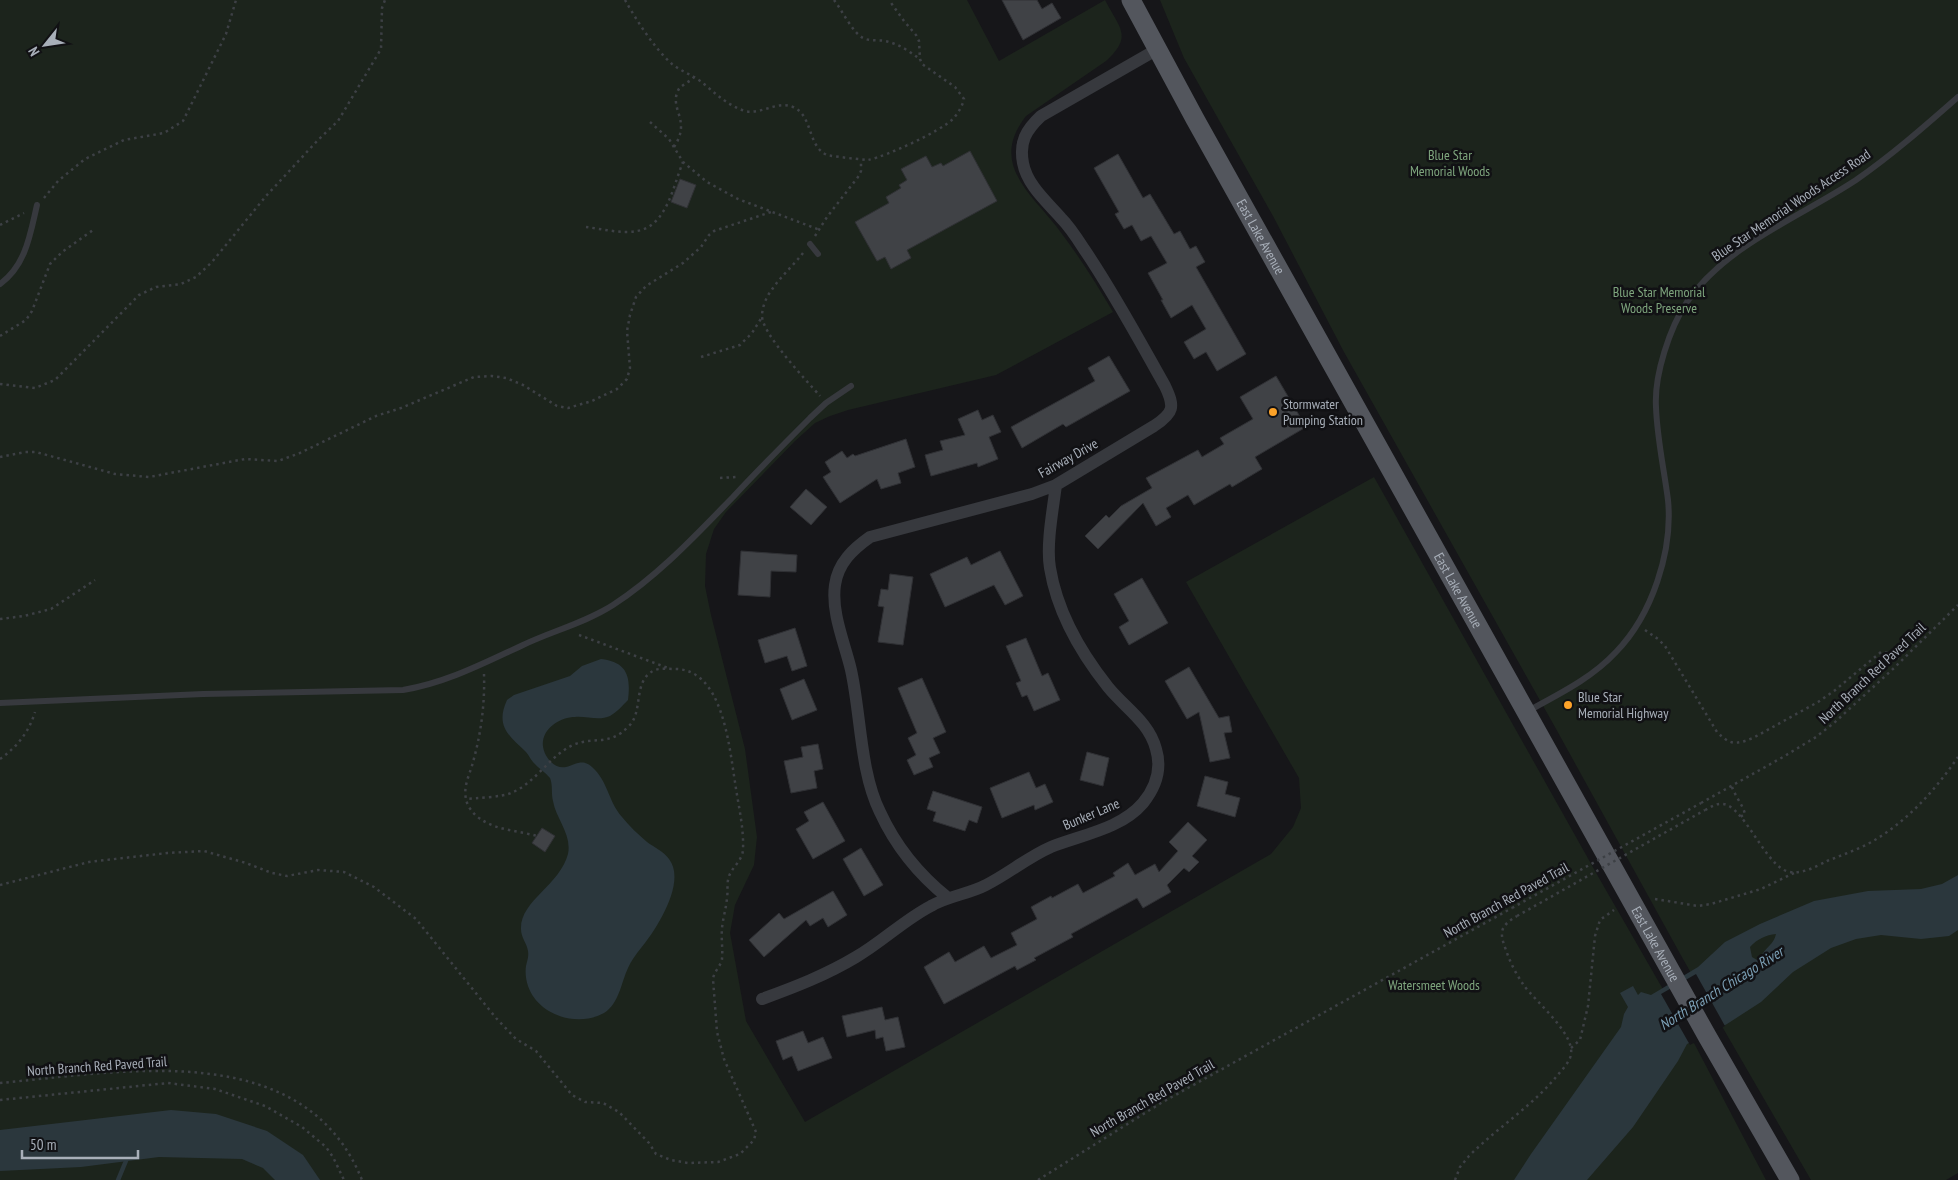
<svg xmlns="http://www.w3.org/2000/svg" width="1958" height="1180" font-family="'PT Sans Narrow',sans-serif">
<style>
.green{fill:#1c241c}
.water{fill:#2b373d;fill-rule:evenodd}
.pier{fill:#161619}
.lines{fill:none;stroke-linecap:round;stroke-linejoin:round}
.stream{stroke:#2b373d;stroke-width:4.5}
.building{fill:#404246;stroke:#303135}
.path{stroke:#3d4045;stroke-width:2.5;stroke-dasharray:2.5 4;stroke-linecap:butt}
.service{stroke:#37393e;stroke-width:6}
.minor{stroke:#37393e;stroke-width:12}
.primary{stroke:#53565d;stroke-width:19}
.path-bridge{stroke:#3d4045;stroke-width:2.5;stroke-dasharray:2.5 4;stroke-linecap:butt}
.poi-dot{fill:#fda329;stroke:#111114;stroke-width:2}
.labels{text-anchor:middle;dominant-baseline:central;stroke-width:5;stroke-linejoin:round;paint-order:stroke}
.park-label{font-size:14px;fill:#7ea57d;stroke:#111114}
.street-label{font-size:14px;fill:#a8afb9;stroke:#111114}
.poi-label{font-size:14px;fill:#a8afb9;stroke:#111114;text-anchor:start}
.water-label{font-size:15px;font-style:italic;fill:#7ca0b6;stroke:#111114}
</style>
<rect width="100%" height="100%" fill="#161619"/>
<path class="green" d="M0,0h967l32,61 106,-61c15,29 28,36 1,61l-80,55c-39,50 9,80 36,118 19,25 35,51 51,78l-117,63 -148,35 -18,6 -15,7 -20,18 -69,71 -12,17 -8,25 -1,32 6,29 34,134 12,88 -3,28 -19,40 -5,28 16,88 59,101 466,-268 22,-27 8,-19 -2,-30 -113,-196 188,-105 225,401 96,167 71,135h-1766z
M1160,0h798v1173l-12,7h-135l-128,-221 -128,-232 -211,-375 -71,-136 -89,-158z"/>
<path class="water" d="M601,659c26,3 30,17 27,41 -5,5 -11,12 -18,16 -11,5 -23,0 -35,1 -14,0 -30,10 -32,24 -2,12 10,29 23,26 9,-2 16,-9 26,0 16,14 16,34 30,50 7,9 16,17 25,25 7,5 17,10 22,17 18,23 -13,71 -28,89 -5,6 -10,13 -13,20 -7,15 -9,36 -24,45 -27,15 -66,2 -76,-27 -2,-6 -3,-13 -2,-20 1,-5 3,-9 2,-15 -1,-8 -7,-13 -7,-22 -1,-28 39,-44 47,-75 4,-20 -12,-35 -15,-53 -2,-8 0,-16 -3,-23 -5,-6 -12,-10 -17,-16 -3,-3 -4,-7 -7,-10 -17,-16 -31,-26 -19,-52l7,-5 56,-19 12,-10z
M1958,875v55l-9,6 -28,3 -40,-4 -25,4 -25,9 -38,24 -32,30 -34,22 -40,20 -9,17 -45,66 -46,53h-73l17,-26 90,-127 3,-13 4,-7 -8,-14 13,-7 5,9 3,-3 10,3 47,-28 27,-25 35,-18 54,-23 54,-10 53,-2 21,-5zM1776,934c-2,11 -12,14 -15,23l-4,3 -5,-3 -2,-10c7,-8 16,-12 26,-13z
M171,1110l45,4 51,17 36,24 17,25h-45l-12,-12 -21,-9 -83,-2 -78,10 -81,4v-41z"/>
<path class="pier" d="M1696,974l29,52 -35,19 -29,-51z"/>
<g class="lines">
<path class="stream" d="M118,1180l10,-24"/>
</g>
<path class="building" d="M1002,0h35l5,9 10,-6 9,15 -38,22z
M970,151l27,50 -90,49 4,8 -20,11 -6,-12 -8,4 -22,-39 34,-19 -3,-6 15,-9 -2,-3 8,-5 -6,-11 25,-13 6,11 9,-4 2,3z
M1118,154l25,44 7,-4 24,40 6,-3 10,18 6,-3 9,16 -9,5 50,87 -29,17 -11,-19 -12,7 -10,-17 22,-13 -14,-24 -21,13 -10,-18h2l-15,-27 19,-10 -16,-27 -10,5 -9,-16 -8,4 -9,-15 4,-2 -25,-44z
M680,179l16,6 -9,23 -16,-6z
M1109,356l21,35 -64,36 -3,-3 -41,24 -11,-21 84,-46 -7,-13z
M1276,376l30,51 -51,30 7,12 -30,18 -2,-3 -36,21 -6,-10 -22,13 5,9 -15,9 -13,-23 -45,46 -13,-13 21,-21 3,3 12,-12 31,-18 -6,-10 52,-28 4,7 22,-13 -4,-6 33,-19 -13,-22z
M978,410l4,10 11,-5 8,17 -12,5 9,22 -20,8 -1,-4 -46,13 -6,-21 18,-5 -3,-9 25,-6 -7,-16z
M906,439l9,28 -17,6 3,10 -20,6 -4,-10 -37,24 -17,-26 8,-5 -6,-10 17,-11 5,7 6,-4 2,2z
M806,489l21,18 -16,18 -21,-18z
M741,551l56,4 -1,17 -25,-1 -1,26 -32,-2z
M1000,551l23,45 -18,9 -11,-20 -49,22 -15,-33 37,-17 4,8z
M890,574l23,3 -10,68 -25,-3 6,-35 -6,-1 3,-17 7,1z
M1142,578l26,45 -39,22 -10,-18 10,-6 -15,-27z
M795,628l12,38 -15,5 -5,-15 -22,7 -7,-23z
M1026,638l16,38 6,-3 12,27 -26,11 -7,-16 -5,2 -6,-14 5,-2 -15,-35z
M1189,667l30,51 10,-2 3,16 -8,1 6,25 -20,4 -11,-50 -12,7 -22,-38z
M922,678l24,54 -13,6 7,15 -11,5 4,9 -19,8 -7,-15 9,-5 -8,-17 9,-5 -19,-45z
M804,679l13,31 -25,10 -12,-31z
M818,744l5,25 -9,2 3,17 -26,5 -7,-32 19,-4 -2,-10z
M1087,752l22,6 -6,28 -23,-6z
M1029,772l7,16 9,-4 8,18 -18,8 -1,-5 -32,13 -12,-30z
M1205,776l23,6 -3,12 15,4 -5,19 -38,-11z
M933,791l49,16 -5,16 -8,-3 -4,11 -32,-10 3,-9 -9,-3z
M823,802l22,39 -32,18 -17,-30 13,-8 -5,-9z
M1188,822l19,18 -15,16 7,6 -10,10 -5,-4 -17,17 4,7 -28,16 -6,-10 -66,36 2,3 -39,21 2,2 -19,10 -2,-4 -71,38 -20,-37 25,-15 6,10 29,-16 7,12 26,-13 -6,-12 26,-14 -6,-12 20,-11 1,2 26,-14 5,9 32,-17 -2,-3 15,-10 7,12 20,-11 4,8 19,-21 -9,-9z
M542,828l13,8 -10,16 -13,-9z
M861,848l22,37 -19,11 -21,-37z
M833,891l14,24 -19,12 -5,-9 -13,8 -4,-6 -42,37 -15,-17 30,-27 5,6z
M882,1007l3,13 13,-3 7,30 -19,4 -3,-14 -7,2 -1,-9 -28,7 -5,-21z
M803,1031l5,12 15,-6 9,21 -34,13 -6,-15 -9,4 -7,-19z"/>
<g class="lines">
<path class="path" d="M625,0c12,21 29,48 47,64 10,8 23,12 32,20 13,11 25,22 41,27 16,4 33,-11 48,-4 20,8 14,39 34,48 2,1 38,5 41,5 19,-4 71,-28 85,-41 5,-6 9,-12 11,-20l-9,-12 -33,-23 -2,-5 -1,-18 -3,-6 -12,-14 -15,-21
M834,0c8,10 18,32 29,38 8,4 18,1 26,4 12,3 22,11 31,17
M650,122l19,17 14,23 24,20 31,17 82,31
M674,147c17,-26 -3,-36 3,-54 2,-8 12,-10 17,-16
M44,198l14,-17 27,-22 39,-19 40,-7 19,-12 43,-87 10,-34
M0,225l24,-12
M586,227c16,2 36,7 51,4 30,-5 36,-45 46,-69
M815,236l12,-19 31,-40 3,-6v-11
M803,253c-10,13 -23,24 -32,38 -5,6 -9,17 -9,25 0,18 45,65 58,80
M0,336l26,-16 6,-9 18,-47 12,-12 31,-22
M701,357l39,-12 12,-12 10,-16
M0,384l35,4 20,-8 84,-85 17,-8 25,-3 15,-7 16,-15 54,-66 52,-56 20,-19 43,-72 1,-41 3,-8
M0,457l25,-5h11l79,22 34,3 96,-18 33,2 22,-8 76,-37 25,-8 73,-31 18,-1 14,2 17,7 34,21 11,2 24,-7 25,-12 10,-10 3,-11 -3,-37 3,-16 6,-18 10,-11 37,-23 18,-16 8,-12 5,-4 57,-19
M720,478l16,-1
M0,619l24,-3 27,-7 44,-29
M1645,630l13,9 7,7 52,86c13,13 18,13 36,6l65,-36 16,-11 47,-39 9,1 12,7
M579,635l89,33
M484,674c1,29 -3,60 -11,88 -3,12 -10,24 -7,37 1,8 9,17 16,21 15,10 37,11 55,16
M0,759c17,-12 29,-27 35,-47
M1732,787c3,9 11,18 13,27l-5,3
M1701,803l82,-46 33,-20 18,-14 60,-55 64,-63
M1705,810c6,-3 11,-7 18,-6 20,2 40,55 61,66 14,7 31,-3 43,-9 13,-5 26,-10 39,-16 39,-21 67,-52 92,-88
M0,885l89,-23 78,-9 37,-2 42,12 26,10 15,3 31,-6 26,2 30,15 42,32 80,99 20,21 20,12 36,44 13,7 18,1 16,9 30,31 7,11 15,6 17,3 30,-1 22,-8 14,-14 2,-8 -32,-73 -7,-27 -4,-53c1,-8 8,-13 9,-20 1,-10 -1,-21 0,-31 1,-10 4,-19 5,-30 1,-6 0,-12 1,-18 2,-12 14,-18 15,-30 1,-23 -5,-46 -8,-68 -6,-36 -12,-114 -61,-113 -6,0 -13,-1 -19,1 -23,10 -11,41 -26,56 -20,21 -36,10 -56,19 -24,11 -37,38 -62,48 -8,4 -35,5 -45,6
M1655,899l43,7 13,-2 50,-15 35,-17
M1571,1048l9,-8 8,-34 7,-70 5,-16 14,-10
M0,1083c122,-11 304,-47 362,97
M0,1100l168,-17 47,6 50,17 37,21 24,20 7,10 11,23
M1038,1180l123,-77 351,-195
M1455,1180l5,-13 9,-11c28,-28 62,-49 87,-79 5,-6 11,-12 14,-19 9,-22 -35,-56 -47,-74 -7,-10 -13,-22 -17,-34 -7,-18 -6,-24 11,-34"/>
<path class="service" d="M810,244l8,10
M0,284c26,-19 30,-49 37,-79
M0,703l203,-9 200,-4c43,-7 81,-27 120,-45 29,-14 62,-22 90,-40 45,-29 83,-70 120,-108 25,-27 51,-53 77,-79l16,-15 25,-17
M1528,711c31,-17 64,-33 88,-59 36,-37 57,-101 52,-152 -4,-31 -11,-62 -12,-93 -2,-32 14,-80 31,-105 39,-57 113,-85 169,-122 36,-25 69,-54 102,-83"/>
<path class="minor" d="M948,898c-30,-24 -52,-51 -68,-86 -20,-40 -19,-97 -29,-142 -6,-26 -20,-57 -16,-85 3,-22 18,-36 35,-48l162,-43 24,-9 98,-59c20,-13 21,-19 11,-40 -26,-46 -51,-93 -81,-137 -7,-11 -14,-22 -23,-31 -14,-16 -34,-33 -38,-55 -4,-21 3,-33 18,-47l115,-66
M762,999c33,-12 64,-24 94,-42 26,-15 48,-37 75,-51 17,-10 38,-12 55,-21 22,-11 42,-28 65,-38 30,-12 70,-18 92,-44 13,-16 19,-34 13,-54 -7,-27 -31,-41 -48,-62 -27,-34 -51,-76 -58,-119 -4,-23 3,-59 6,-83"/>
<path class="primary" id="s1" d="M1131,0l64,119 512,917 83,144"/>
<path class="path-bridge" d="M1512,908l189,-105
M1517,916l188,-106"/>
</g>
<g class="poi-dot">
<circle cx="1273" cy="412" r="5"/>
<circle cx="1568" cy="705" r="5"/>
</g>
<g class="labels">
<g class="park-label">
<text x="1450" y="155">Blue Star<tspan x="1450" dy="16">Memorial Woods</tspan></text>
<text x="1659" y="292">Blue Star Memorial<tspan x="1659" dy="16">Woods Preserve</tspan></text>
<text x="1434" y="985">Watersmeet Woods</text>
</g>
<g class="street-label">
<text transform="translate(1791 205) rotate(-34)">Blue Star Memorial Woods Access Road</text>
<text stroke="none"><textPath href="#s1" startOffset="270">East Lake Avenue</textPath></text>
<text transform="translate(1068 458) rotate(-29)">Fairway Drive</text>
<text stroke="none"><textPath href="#s1" startOffset="675">East Lake Avenue</textPath></text>
<text transform="translate(1872 673) rotate(-43)">North Branch Red Paved Trail</text>
<text transform="translate(1091 814) rotate(-23)">Bunker Lane</text>
<text transform="translate(1506 900) rotate(-29)">North Branch Red Paved Trail</text>
<text stroke="none"><textPath href="#s1" startOffset="1080">East Lake Avenue</textPath></text>
<text transform="translate(97 1066) rotate(-4)">North Branch Red Paved Trail</text>
<text transform="translate(1152 1098) rotate(-30)">North Branch Red Paved Trail</text>
</g>
<g class="poi-label">
<text x="1283" y="404">Stormwater<tspan x="1283" dy="16">Pumping Station</tspan></text>
<text x="1578" y="697">Blue Star<tspan x="1578" dy="16">Memorial Highway</tspan></text>
</g>
<g class="water-label">
<text transform="translate(1721 988) rotate(-32)">North Branch Chicago River</text>
</g>
</g>
<g transform="translate(45 45) rotate(240)" stroke="#111114" stroke-width="4" paint-order="stroke">
<path d="M0-4L9 19L0 12L-9 19Z" fill="#a8afb9"/>
<text y="-8" font-size="14" font-weight="bold" text-anchor="middle" fill="#a8afb9">N</text>
</g>
<path d="M22 1150v8h116v-8" fill="none" stroke="#a8afb9" stroke-width="2.5"/>
<text x="30" y="1150" font-size="15" fill="#a8afb9" stroke="#111114" stroke-width="4" paint-order="stroke">50 m</text>
</svg>
